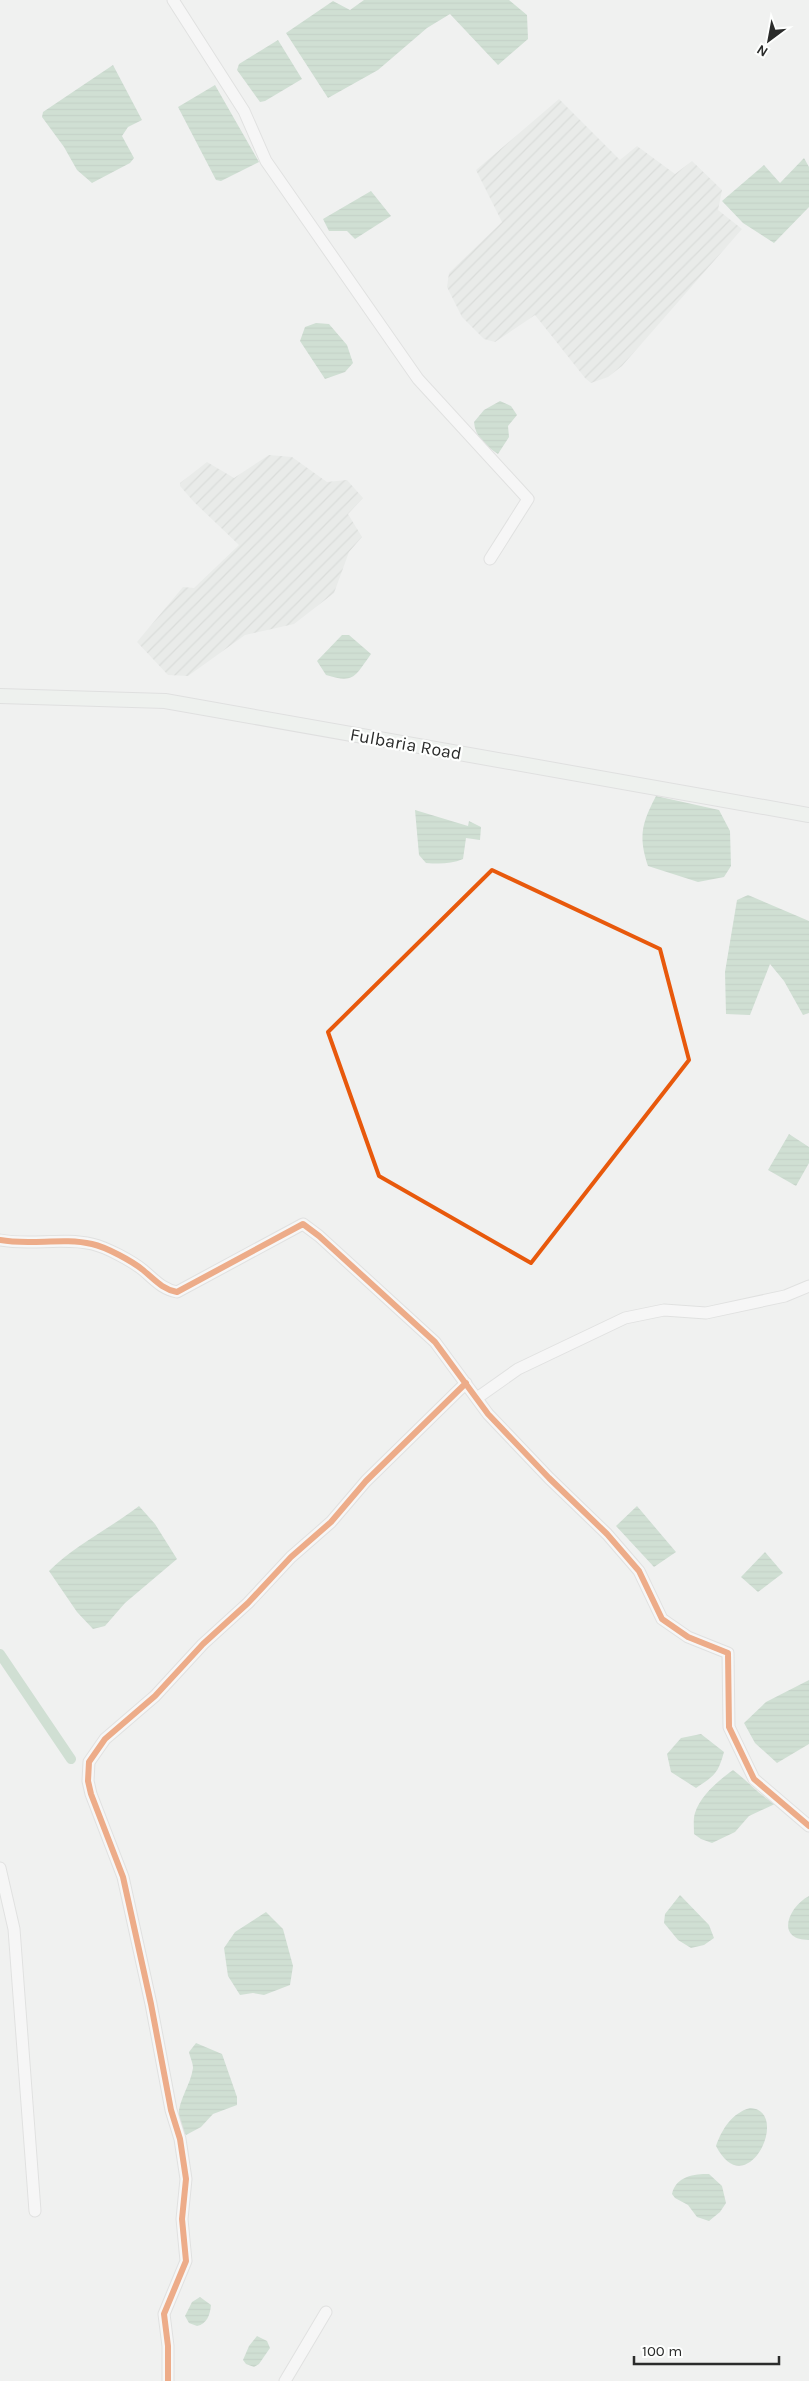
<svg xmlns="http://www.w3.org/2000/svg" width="809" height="2381" font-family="Karla,sans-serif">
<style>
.industrial{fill:url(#industrial-furrows)}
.water{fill:url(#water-rules)}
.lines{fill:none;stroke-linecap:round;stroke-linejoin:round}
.canal{stroke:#a8cbb0;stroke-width:10}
.minor-casing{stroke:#cdcfcd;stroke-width:13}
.major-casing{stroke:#cbcccb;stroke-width:16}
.minor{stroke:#fdfdfd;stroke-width:11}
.major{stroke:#eaf1ec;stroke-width:14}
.cycleway-casing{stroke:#fefffe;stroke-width:9}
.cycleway{stroke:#e8590c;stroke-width:6}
.marked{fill:none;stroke:#e8590c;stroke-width:4;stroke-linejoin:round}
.labels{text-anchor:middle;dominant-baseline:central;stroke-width:4.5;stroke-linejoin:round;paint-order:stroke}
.street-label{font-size:18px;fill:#2b2c2b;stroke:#fefffe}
</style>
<defs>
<pattern id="industrial-furrows" width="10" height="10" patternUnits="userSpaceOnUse" patternTransform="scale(1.25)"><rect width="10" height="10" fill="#dfe5e0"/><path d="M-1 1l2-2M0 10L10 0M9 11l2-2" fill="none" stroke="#c0c5c0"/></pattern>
<pattern id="water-rules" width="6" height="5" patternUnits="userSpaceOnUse" patternTransform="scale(1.25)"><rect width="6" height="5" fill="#a8cbb0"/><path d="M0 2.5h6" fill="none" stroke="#91ae98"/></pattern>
</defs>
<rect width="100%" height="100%" fill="#f0f1f0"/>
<path class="industrial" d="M559,99l61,61 17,-14 38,28 17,-13 30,29 -4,20 24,19 -120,137 -14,11 -17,6 -6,-5 -50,-63 -40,27 -11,-3 -22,-22 -15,-30 2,-14 53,-51 -26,-52z
M269,455l23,2 35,25 20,-2 16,18 -15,16 14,23 -13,15 -15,41 -40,31 -49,11 -57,41 -20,-1 -31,-33 46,-55 11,1 45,-43 -45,-43 -14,-16v-3l27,-21 27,16z"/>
<path class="water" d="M364,0h145l18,15 1,24 -30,26 -48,-51 -23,14 -49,42 -50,28 -42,-65 47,-32 17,9z
M278,40l24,39 -37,22 -5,1 -23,-32 2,-6z
M113,65l29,55 -14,7 -6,9 12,22 -4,5 -38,20 -15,-13 -13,-23 -22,-30 1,-5z
M215,85l44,77 -38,19 -5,-1 -38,-73z
M804,158l5,9v40l-35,36 -31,-20 -21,-22 42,-36 16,18z
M371,191l20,25 -36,23 -8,-8h-18l-6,-12z
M316,323l13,1 18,21 6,18 -8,9 -20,7 -25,-38 5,-14z
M500,401l11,5 6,9 -9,11 1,11 -11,17c-12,-8 -23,-17 -24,-32l10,-12z
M342,635h7l22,19c-16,22 -16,30 -45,21l-9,-14z
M656,796l63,14 11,21 1,35 -7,11 -26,5 -50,-16c-10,-30 -6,-43 8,-70z
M415,810l53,16 1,-5 12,6 -1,13 -14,-2 -3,21c-12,5 -23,5 -37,4l-7,-8z
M748,895l61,26v92l-6,2 -19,-34 -14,-17 -20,51 -24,-1 -1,-42 12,-72z
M789,1134l20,13v16l-13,23 -28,-16z
M139,1506l16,18 22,35 -52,44 -20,23 -12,3 -16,-17 -28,-41c26,-26 60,-42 90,-65z
M637,1506l39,46 -22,15 -38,-41z
M765,1552l18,21 -25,19 -17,-15z
M809,1680v64l-32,19 -22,-20 -11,-20 22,-21z
M701,1734l23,18c-6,22 -10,24 -28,36l-25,-16 -4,-18 14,-16z
M733,1770c15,11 26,25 42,34l-26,12 -14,16 -23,11 -11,-4 -7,-5c0,-7 -1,-15 1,-21 5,-17 24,-33 38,-43z
M680,1895l29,30 5,13 -10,7 -13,3 -13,-8 -14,-17 1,-9z
M809,1896v44c-34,0 -21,-33 0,-44z
M266,1912l17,17 10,37 -3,19 -26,10 -11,-2 -13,2 -12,-19 -4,-28 11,-16z
M196,2043l26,11 15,43v8l-24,9 -12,13 -15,8c-19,-23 4,-44 7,-67 0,-5 -3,-11 -4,-16z
M750,2108c42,2 -3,98 -34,38 6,-17 16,-33 34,-38z
M709,2174l13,12 4,17 -6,9 -11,9 -12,-4 -9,-12 -13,-7 -3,-4c4,-18 22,-20 37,-20z
M200,2297l11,8c-1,10 -4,19 -14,21l-8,-3 -4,-7 7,-14z
M257,2336l10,5 3,7 -11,16 -5,3 -8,-3 -3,-4 6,-14z"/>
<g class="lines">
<path class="canal" d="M0,1654l71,105"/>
<defs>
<path id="minor" d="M173,0l71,111 22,50 152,218 110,120 -38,60
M0,1240c30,6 62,-3 92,4 14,3 40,17 51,26 12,10 19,19 34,22l126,-68 16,12 116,106 53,72 61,64 58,56 32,37 23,48 26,18 40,16 1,74 25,52 55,47
M477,1398l41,-29 107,-51 39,-8 42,3 79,-17 24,-10
M0,1868l14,61 21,282
M168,2381v-35l-4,-32 22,-53 -4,-42 4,-40 -6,-40 -9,-29 -20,-106 -28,-127 -32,-83 -3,-13 1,-19 16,-23 50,-43 48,-52 45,-41 43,-46 40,-35 35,-41 100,-98
M285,2381l41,-69"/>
<path id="major" d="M0,696l165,5 644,114"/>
</defs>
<use href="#minor" class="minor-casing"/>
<use href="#major" class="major-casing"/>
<use href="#minor" class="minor"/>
<use href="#major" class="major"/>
<defs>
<path id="cycleway" d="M0,1240c30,6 62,-3 92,4 14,3 40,17 51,26 12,10 19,19 34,22l126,-68 16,12 116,106 53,72 61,64 58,56 32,37 23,48 26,18 40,16 1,74 25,52 55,47
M168,2381v-35l-4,-32 22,-53 -4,-42 4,-40 -6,-40 -9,-29 -20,-106 -28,-127 -32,-83 -3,-13 1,-19 16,-23 50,-43 48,-52 45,-41 43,-46 40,-35 35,-41 100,-98"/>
</defs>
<use href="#cycleway" class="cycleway-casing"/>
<use href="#cycleway" class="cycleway"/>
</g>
<path d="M0 0H809V2381H0ZM492,870l168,79 29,111 -158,203 -152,-87 -51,-144z" fill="#f0f1f0" fill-opacity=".55" fill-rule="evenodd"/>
<path class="marked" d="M492,870l168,79 29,111 -158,203 -152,-87 -51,-144z"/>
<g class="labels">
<g class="street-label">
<text transform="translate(406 744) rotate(10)">Fulbaria Road</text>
</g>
</g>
<g transform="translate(769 40) rotate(212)" stroke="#fefffe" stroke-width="4" paint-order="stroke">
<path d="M0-4L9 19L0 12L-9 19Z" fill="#2b2c2b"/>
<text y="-8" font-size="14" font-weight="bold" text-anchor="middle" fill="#2b2c2b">N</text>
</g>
<path d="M634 2356v8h145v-8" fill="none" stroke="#2b2c2b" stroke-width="2.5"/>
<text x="642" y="2356" font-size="15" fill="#2b2c2b" stroke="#fefffe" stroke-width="4" paint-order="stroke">100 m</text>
</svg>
